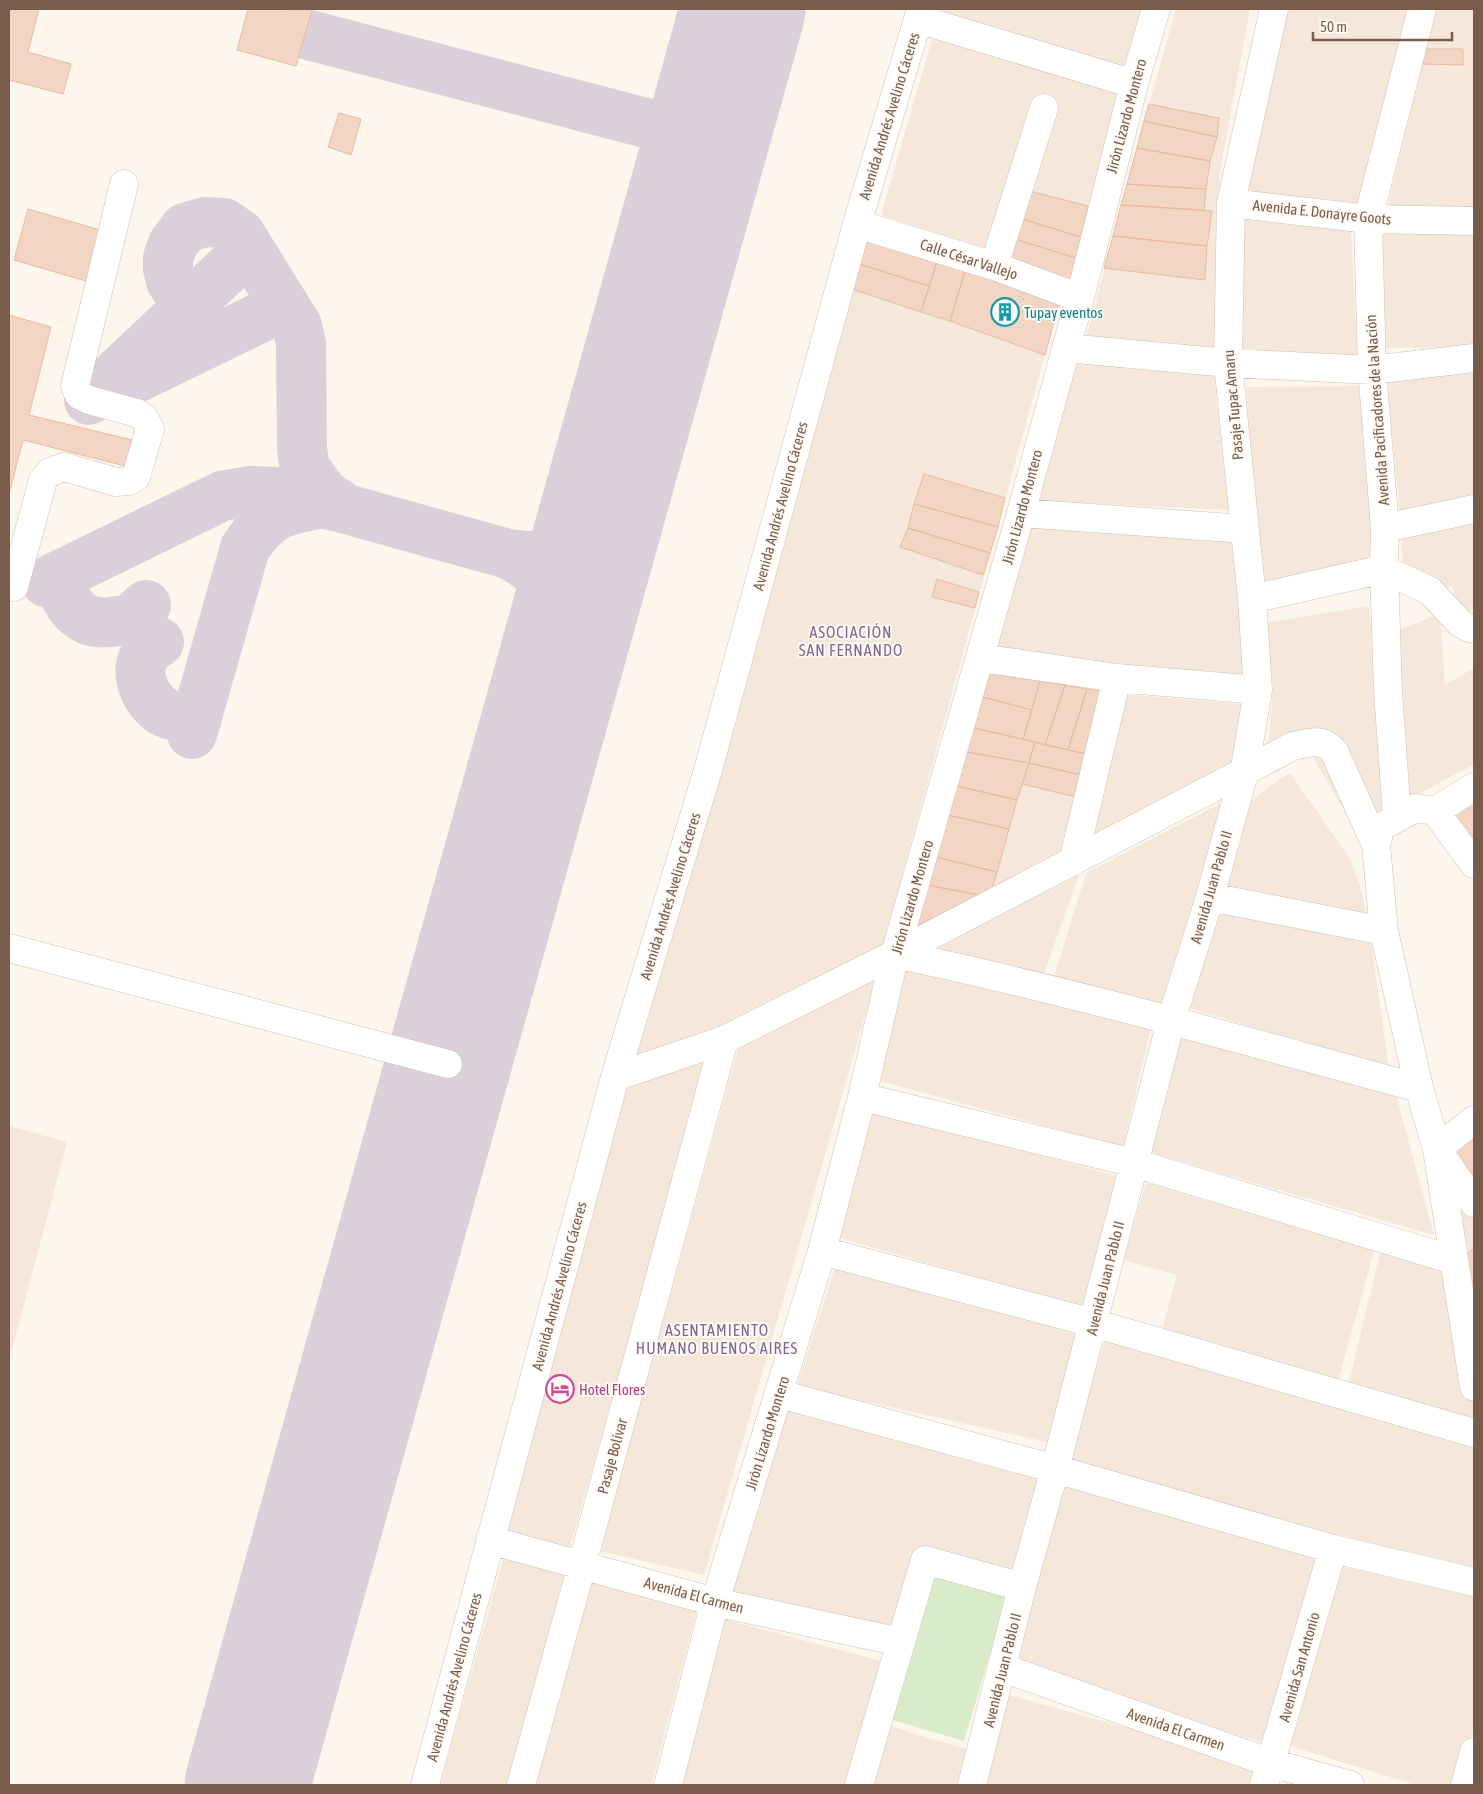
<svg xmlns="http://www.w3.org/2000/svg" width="1483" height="1794" font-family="'Asap Condensed',sans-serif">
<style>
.residential{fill:#f5e8da}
.green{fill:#d8ecc9}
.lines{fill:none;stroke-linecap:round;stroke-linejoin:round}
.taxiway{stroke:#dbcfda;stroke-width:50}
.runway{stroke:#dbcfda;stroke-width:125}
.building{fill:#f3d5c3;stroke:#e6bba3}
.minor-casing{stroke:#d1beb0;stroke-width:29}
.minor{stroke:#fff;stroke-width:28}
.labels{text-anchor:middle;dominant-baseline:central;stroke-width:4;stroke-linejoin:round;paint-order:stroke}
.street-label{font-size:15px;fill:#7a5c4d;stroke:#fffaf3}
.culture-label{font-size:15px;fill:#0d838f;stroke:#fffaf3;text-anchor:start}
.hotel-label{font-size:15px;fill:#b23c85;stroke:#fffaf3;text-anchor:start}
.neighbourhood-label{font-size:16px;letter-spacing:1px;fill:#846695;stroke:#fffaf3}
</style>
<rect width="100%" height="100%" fill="#fdf6ec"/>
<path class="residential" d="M943,9h199l-15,65 -187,-55z
M1176,9h74l-30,162 -4,179 -130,-11 41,-155z
M1282,9h129l-46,200 -121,-14z
M1435,9h39v201l-88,3z
M935,29l186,56 -33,121 -17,74 -190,-65z
M1239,211l112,18 7,133 -118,-6z
M1381,230l93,1v116l-93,1z
M866,238l193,65 -178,649 -151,73 -98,35z
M1078,359l136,17 15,134 -190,-9z
M1474,371v128l-74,15 -14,-139z
M1359,386l15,182 -113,22 -15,-203z
M1474,522v88l-13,2 -9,-26 -47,6 -4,-53z
M1030,524l203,14 14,144 -250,-34z
M1369,606l21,205 -39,11 -46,-78 -37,8 5,-64 -10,-65z
M1440,614l5,71 29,-17v96l-68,37 -11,-170z
M990,673l121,20 -43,166 -152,67z
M1124,694l127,11 -15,69 -149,70z
M1291,774l59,85 10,27 8,35 -141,-35 24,-85 31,-24z
M1227,800l-61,205 -112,-28 32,-104z
M1079,875l-36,101 -131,-25z
M1218,906l153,35 18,128 -202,-62z
M900,969l251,59 -28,119 -251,-68z
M877,974l-173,601 -104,-24 140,-510z
M1180,1031l216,64 38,140 -286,-83z
M710,1052l-141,499 -63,-17 114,-443z
M869,1110l248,66 -31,132 -250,-71z
M9,1126l58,16 -58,219z
M1449,1175l25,38v73l-5,-34z
M1146,1182l230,62 -38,137 -177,-48 16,-58 -53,-15z
M1382,1245l67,21 25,125v29l-125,-38z
M836,1264l133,37 107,33 -29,108 -250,-56z
M1106,1338l368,102v133l-172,-45 -235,-67z
M783,1409l258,72 -27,94 -99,-28 -27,93 -158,-45z
M1064,1486l256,72 -53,185 -258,-67z
M505,1552l65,21 -58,212h-72z
M1339,1566l135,29v130l-15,60h-43l-126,-39 9,-27z
M592,1581l107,21 -48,183h-118z
M724,1619l160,43 -34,123h-172z
M1005,1694l252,70 -6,21h-270z
M884,1724l87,27 -10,34h-93z"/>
<path class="green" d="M930,1570l78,23 -44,148 -78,-23z"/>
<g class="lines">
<path class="taxiway" d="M309,35l398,104
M190,305l-11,-12 -8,-12 -3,-12v-11l5,-14 12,-16 20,-6 19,1 16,11 57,92 4,17 1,106 3,19 19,26 22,15
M132,380l152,-74
M89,400l160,-151
M508,554c7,1 15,2 23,2 35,-1 55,-30 75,-55
M58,576c7,28 21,50 53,46 7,-1 13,-1 20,-4 5,-3 10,-9 15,-13
M46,582l176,-86 29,-5 25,1 70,17 162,45c43,22 52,44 58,91
M159,642c-4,3 -9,6 -12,10 -15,19 -2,47 15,59 10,6 24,6 35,7
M192,734l53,-186c23,-35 38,-38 78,-45"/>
<path class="runway" d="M247,1785l496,-1776"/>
</g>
<path class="building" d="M9,9h30l-11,43 43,12 -8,30 -54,-14z
M248,9l64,1 -16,56 -59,-16z
M1423,49h40v16l-40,-1z
M1149,104l70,14 -2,19 -73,-16z
M339,113l22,6 -10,36 -23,-8z
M1144,121l73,16 -7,24 -73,-13z
M1137,148l73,13 -4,28 -79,-5z
M1127,184l79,5 -2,21 -83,-5z
M1030,191l58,15 -7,31 -59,-18z
M1121,205l91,6 -5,35 -94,-10z
M28,209l72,21 -14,51 -72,-21z
M1022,219l59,18 -5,21 -61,-19z
M1113,236l94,10 -2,34 -101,-12z
M866,238l71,24 -8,24 -70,-22z
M1015,239l61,19 -5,22 -62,-22z
M937,262l28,9 -15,50 -29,-9z
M859,264l70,22 -8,26 -69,-23z
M965,271l94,32 -14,52 -95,-34z
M9,315l42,12 -22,88 103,25 -7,26 -102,-26 -14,54z
M924,474l81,24 -7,29 -84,-23z
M914,504l84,23 -8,26 -82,-25z
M908,528l82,25 -7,22 -83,-28z
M937,579l42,13 -4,16 -43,-11z
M990,673l50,8 -8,29 -49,-13z
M1040,681l25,4 -20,60 -22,-6z
M1065,685l22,4 -19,61 -23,-5z
M1087,689l24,4 -16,63 -27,-6z
M983,697l49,13 -9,29 -49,-11z
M974,728l61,14 -6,21 -62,-11z
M1035,742l60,14 -5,21 -61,-14z
M967,752l62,11 -12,37 -60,-14z
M1029,763l61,14 -6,22 -62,-15z
M957,786l60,14 -8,29 -61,-14z
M1474,801v40l-1,1 -19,-29z
M948,815l61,14 -12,43 -61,-15z
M936,857l61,15 -7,22 -6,2 -57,-11z
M927,885l57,11 -68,30z
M1474,1129v61l-28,-42z
M1474,1249v32l-3,3 3,4 -7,4 -5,-36z"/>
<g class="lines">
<defs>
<path id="minor" d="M918,19l216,65
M1231,203l137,16 106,2
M857,224l137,42 86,32
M994,266l50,-158
M1066,348l162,15 144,7 102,-12
M1021,513l224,16
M1385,528l89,-19
M9,585l5,2 29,-107 7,-8 14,-5 52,15 13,-1 7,-4 14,-48 -6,-11 -7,-5 -48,-13 -10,-5 -4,-9 49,-202
M1252,599l132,-30 46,22 30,32 9,5h5
M981,658l136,20 141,12
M1474,787l-39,24 -20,-3 -34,19 -5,18 8,86 35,157 18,61 37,238
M1435,811l39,53
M1397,817l-9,-126 -4,-122 1,-41 -13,-158 -4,-151 54,-210
M1073,862l44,-184
M1210,897l174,34
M9,948l439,116
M895,954c177,37 350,87 524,134
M615,1077l109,-37 171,-86 398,-208c16,-3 28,-9 41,5l42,94
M862,1097l272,66 319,97
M1474,1120l-37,29 37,54
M822,1251l271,72 381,110
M780,1394l275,75 278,80 141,33
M490,1540l225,62 185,40
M1003,1668l268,95 79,22
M425,1785l190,-708 93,-307 149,-546 64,-215
M521,1785l61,-220 142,-525
M668,1785l47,-183 107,-351 40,-154 33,-143 126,-441 59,-215 54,-214 22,-75
M859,1785l66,-225 97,27
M972,1785l50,-198 33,-118 116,-448 39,-124 34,-124 14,-83 -6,-91 -24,-236 3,-160 43,-194
M1264,1785l69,-236
M1465,1785l9,-33"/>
</defs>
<use href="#minor" class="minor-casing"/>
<use href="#minor" class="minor"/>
</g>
<defs>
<symbol id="building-ring" viewBox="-11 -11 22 22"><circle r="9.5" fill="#fffaf3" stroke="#0f9aa8" stroke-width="1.5"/><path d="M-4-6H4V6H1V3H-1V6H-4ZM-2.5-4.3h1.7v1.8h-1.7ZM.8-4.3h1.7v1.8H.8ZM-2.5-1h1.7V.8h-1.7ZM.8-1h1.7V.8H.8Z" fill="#0f9aa8"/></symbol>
<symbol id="hotel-ring" viewBox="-11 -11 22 22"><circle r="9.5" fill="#fffaf3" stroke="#d1479c" stroke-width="1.5"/><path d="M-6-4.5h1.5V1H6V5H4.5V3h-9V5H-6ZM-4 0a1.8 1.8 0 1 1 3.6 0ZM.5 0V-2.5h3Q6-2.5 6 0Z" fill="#d1479c"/></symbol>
</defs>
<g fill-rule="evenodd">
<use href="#building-ring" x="989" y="296" width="32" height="32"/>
<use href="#hotel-ring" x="544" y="1373" width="32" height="32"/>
</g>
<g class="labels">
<g class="street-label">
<text transform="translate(889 116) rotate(-73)">Avenida Andrés Avelino Cáceres</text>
<text transform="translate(1126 116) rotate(-75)">Jirón Lizardo Montero</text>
<text transform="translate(1322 212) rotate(6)">Avenida E. Donayre Goots</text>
<text transform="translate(969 259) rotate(18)">Calle César Vallejo</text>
<text transform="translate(1233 405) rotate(-95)">Pasaje Tupac Amaru</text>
<text transform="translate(1377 410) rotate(-94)">Avenida Pacificadores de la Nación</text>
<text transform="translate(780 506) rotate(-75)">Avenida Andrés Avelino Cáceres</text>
<text transform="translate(1022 507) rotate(-75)">Jirón Lizardo Montero</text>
<text transform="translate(1211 887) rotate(-74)">Avenida Juan Pablo II</text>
<text transform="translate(670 896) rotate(-73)">Avenida Andrés Avelino Cáceres</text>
<text transform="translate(912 897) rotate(-74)">Jirón Lizardo Montero</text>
<text transform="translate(1105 1278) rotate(-76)">Avenida Juan Pablo II</text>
<text transform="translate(559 1286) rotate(-75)">Avenida Andrés Avelino Cáceres</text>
<text transform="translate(767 1433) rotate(-73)">Jirón Lizardo Montero</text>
<text transform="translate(612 1456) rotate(-75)">Pasaje Bolívar</text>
<text transform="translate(694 1595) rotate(15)">Avenida El Carmen</text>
<text transform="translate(1299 1667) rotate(-74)">Avenida San Antonio</text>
<text transform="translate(1002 1670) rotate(-76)">Avenida Juan Pablo II</text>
<text transform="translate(454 1677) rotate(-75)">Avenida Andrés Avelino Cáceres</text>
<text transform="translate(1176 1729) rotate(19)">Avenida El Carmen</text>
</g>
<g class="culture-label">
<text x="1024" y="312">Tupay eventos</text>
</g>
<g class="hotel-label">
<text x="579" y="1389">Hotel Flores</text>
</g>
<g class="neighbourhood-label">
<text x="851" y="632">ASOCIACIÓN<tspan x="851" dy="18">SAN FERNANDO</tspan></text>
<text x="717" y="1330">ASENTAMIENTO<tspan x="717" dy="18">HUMANO BUENOS AIRES</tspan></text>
</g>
</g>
<rect width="1483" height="1794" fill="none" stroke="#7a5c4d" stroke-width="20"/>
<path d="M1313 32v8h139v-8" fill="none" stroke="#7a5c4d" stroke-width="2.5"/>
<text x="1320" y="32" font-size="15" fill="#7a5c4d" stroke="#fffaf3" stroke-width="4" paint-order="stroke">50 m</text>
</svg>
